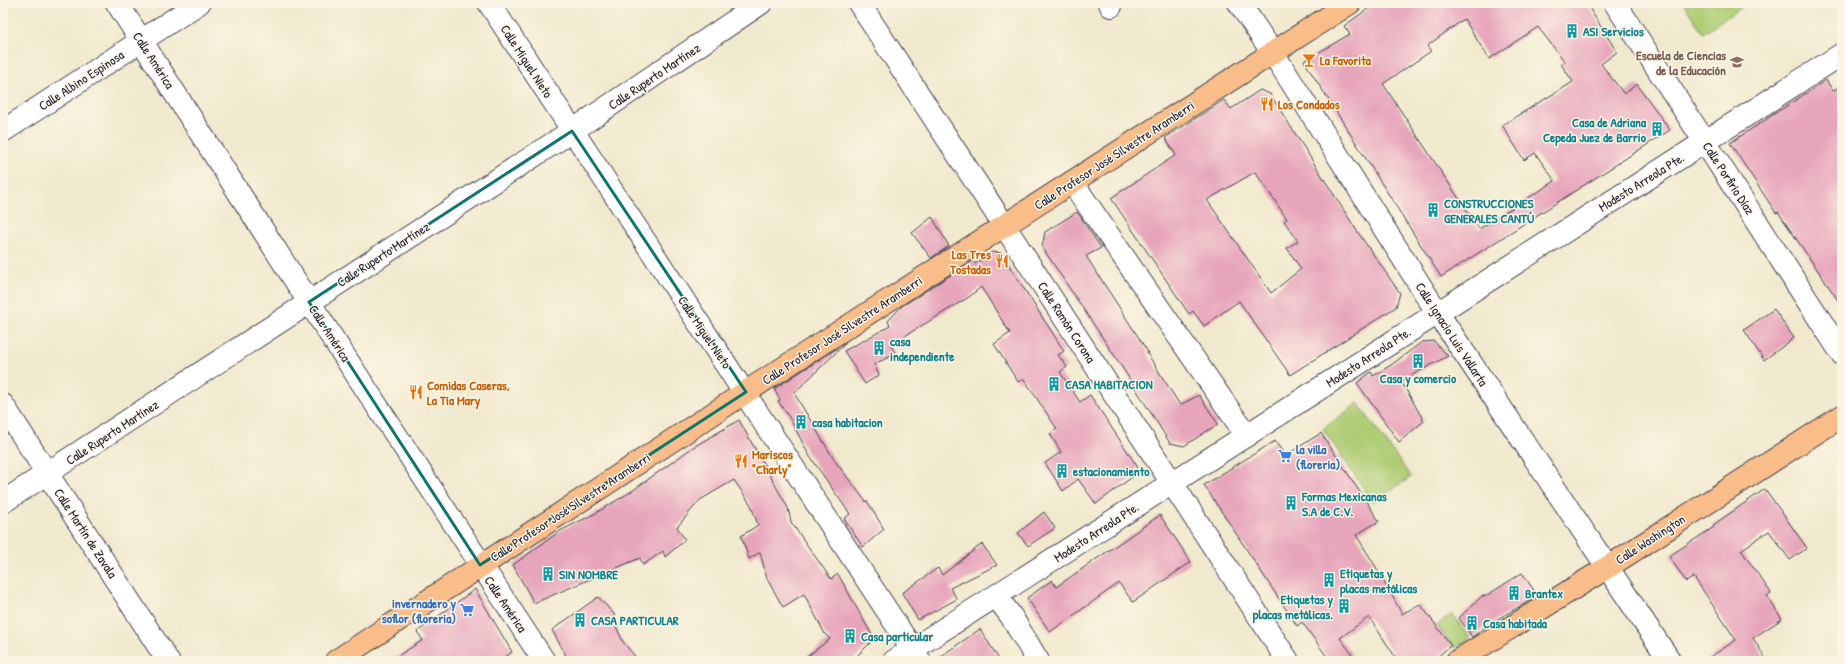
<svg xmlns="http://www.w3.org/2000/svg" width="1845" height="664" font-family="'Patrick Hand',sans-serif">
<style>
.green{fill:#afcd74;stroke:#687858}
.building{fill:#e7a5bb;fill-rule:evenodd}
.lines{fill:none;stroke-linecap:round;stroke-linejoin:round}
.minor-casing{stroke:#414051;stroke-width:24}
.major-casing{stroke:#414051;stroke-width:24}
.minor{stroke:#fff;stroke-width:22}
.major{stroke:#f8bd89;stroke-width:22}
.marked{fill:none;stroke:#0f766e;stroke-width:3;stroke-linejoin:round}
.labels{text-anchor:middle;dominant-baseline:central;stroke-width:3;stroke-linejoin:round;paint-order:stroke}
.culture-label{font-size:13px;font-weight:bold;fill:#0d838f;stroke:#fcf5e5;text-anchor:start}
.education-label{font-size:13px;font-weight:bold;fill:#785e54;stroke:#fcf5e5;text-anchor:end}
.street-label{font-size:13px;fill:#22223b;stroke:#fcf5e5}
.food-label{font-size:13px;font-weight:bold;fill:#c56008;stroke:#fcf5e5;text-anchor:start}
.shop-label{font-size:13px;font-weight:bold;fill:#366cbe;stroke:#fcf5e5;text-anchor:start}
</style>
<rect width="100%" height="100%" fill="#fcf5e5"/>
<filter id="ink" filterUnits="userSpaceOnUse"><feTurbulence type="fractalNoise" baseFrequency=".025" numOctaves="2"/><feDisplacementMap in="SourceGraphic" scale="8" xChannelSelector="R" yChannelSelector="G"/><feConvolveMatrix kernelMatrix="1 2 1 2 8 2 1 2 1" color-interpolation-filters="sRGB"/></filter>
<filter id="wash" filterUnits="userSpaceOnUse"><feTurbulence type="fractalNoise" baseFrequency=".012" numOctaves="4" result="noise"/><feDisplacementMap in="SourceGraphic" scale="16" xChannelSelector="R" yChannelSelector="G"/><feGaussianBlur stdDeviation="0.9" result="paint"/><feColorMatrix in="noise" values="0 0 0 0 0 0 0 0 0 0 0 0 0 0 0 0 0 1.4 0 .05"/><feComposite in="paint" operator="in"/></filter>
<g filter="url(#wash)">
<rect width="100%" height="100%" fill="#f1e9cd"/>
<path class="green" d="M1683,3h65l-45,30z
M1358,403l53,74 -38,25 -50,-73z
M1452,614l18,24 -16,11 -17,-24z"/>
<g id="blocks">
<path class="building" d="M1376,3h210l31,49 -16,12 23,30 13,-10 33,46 -229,147 -137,-216 46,-27 -6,-8zM1464,19l25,40 49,-32 27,35 -4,2 12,18 -71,43 22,35 11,-7 20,28 -76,48 -96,-145 48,-33 -4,-5z
M1826,80l7,11 9,-6v221l-64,-94 -2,1 -46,-70z
M1260,90l10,4 87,137 43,62 -4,14 -106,68 -51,-74 -35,25 -11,-15 -4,3 -78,-116 65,-43 -11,-17 59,-38 7,9zM1255,172l18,26 14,21 -3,2 14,20 -11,7 14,21 -30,24 -64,-93z
M1077,212l24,36 -15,8 62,96 -1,1 33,52 19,-10 19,29 -34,22 -14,-3 -48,-76 -80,-120 3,-15z
M932,217l17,29 -18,12 -19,-25z
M992,252l9,1 63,98 -6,4 9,12 -7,5 20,30 10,-7 47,71 -2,9 -39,29 -18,-25 -15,12 -18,-28 16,-11 -11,-18 7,-5 -33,-50 -6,3 -24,-38 16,-11 -29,-46 -12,10 -79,48 6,9 -22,10 5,11 -14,9 -21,-33 46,-25 -2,-5 14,-15 71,-45 2,3z
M1774,309l20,29 -30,22 -20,-30z
M1434,341l14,15 -47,25 23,40 -25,21 -42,-59 14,-11 2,4 18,-11 31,-23z
M847,342l-53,51 41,68 31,41 1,-1 17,28 -21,18 -19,-28 6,-5 -41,-59 -20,-38 -11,-16 2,-1 -6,-11z
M739,420l49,88 3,14 40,57 7,-5 36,65 -22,22h-51l29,-22 -5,-5 -21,-40 -21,13 -16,-28 -7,-27 -11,7 -8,-23 17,-11 -7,-20 -17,-25 -34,20 -23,27 8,13 -20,17 -2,-6 -20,14 -3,-7 -106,45 -21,-38 47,-34 36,-18 36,-22 60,-43z
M1321,433l58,88 -23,14 20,32 26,47 18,-10 31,41 -18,16h-35l-29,-44 -29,21 12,16 -10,7h-12l-28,-39 -5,4 -93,-141 71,-44 10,15z
M1765,489l42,59 -17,12 -21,-29 -28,19 30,43 -4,3 15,23 -29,19 14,23h-63l32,-21 -42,-63 -8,5 -17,-26 45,-29 -1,-2z
M1044,512l11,16 -27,18 -10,-13z
M1160,515l31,47 -58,40 -14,-19 -69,49 -23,-34 25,-18 4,7z
M982,544l15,21 -47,23 7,11 -39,21 -16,-27 36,-25 4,7z
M1522,573l16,23 -49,28 -17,13 -13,-19 24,-23 1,2z
M475,589l37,63 -12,9h-110l33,-21 -6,-8z
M598,597l16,17 1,10 8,18 16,19h-70l-17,-31z
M980,629l20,32h-66z"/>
</g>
</g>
<g filter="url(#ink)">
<use href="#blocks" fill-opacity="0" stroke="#414051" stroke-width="1"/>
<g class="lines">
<defs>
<path id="minor" d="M117,3l192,299 235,359
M489,3l431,658
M859,3l429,658
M1110,3l1,3
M1239,3l34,50 164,259 233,349
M1615,3l227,351
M3,131l196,-128
M1072,182l175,254
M3,405l165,256
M3,502l569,-371 189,-128
M996,596l15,20 27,45
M894,661l948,-607"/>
<path id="major" d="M336,661l410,-269 604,-389
M1457,661l151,-94 234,-151"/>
</defs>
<use href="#minor" class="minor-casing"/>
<use href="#major" class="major-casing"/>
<use href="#minor" class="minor"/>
<use href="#major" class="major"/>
</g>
</g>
<path class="marked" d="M572,131l174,261 -266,173 -171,-263z"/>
<defs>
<symbol id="building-bare" viewBox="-9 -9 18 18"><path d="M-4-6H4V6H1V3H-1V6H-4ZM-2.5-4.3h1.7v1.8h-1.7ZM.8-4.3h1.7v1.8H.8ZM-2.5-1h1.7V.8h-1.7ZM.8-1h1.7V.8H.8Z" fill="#0f9aa8" stroke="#fcf5e5" stroke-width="2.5" paint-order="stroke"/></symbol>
<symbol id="bar-bare" viewBox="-9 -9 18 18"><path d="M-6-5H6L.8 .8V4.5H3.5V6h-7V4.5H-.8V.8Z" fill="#e8710a" stroke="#fcf5e5" stroke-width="2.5" paint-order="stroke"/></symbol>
<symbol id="school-bare" viewBox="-9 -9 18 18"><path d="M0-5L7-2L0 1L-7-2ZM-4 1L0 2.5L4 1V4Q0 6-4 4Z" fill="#8d6e63" stroke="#fcf5e5" stroke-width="2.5" paint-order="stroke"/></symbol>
<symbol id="restaurant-bare" viewBox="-9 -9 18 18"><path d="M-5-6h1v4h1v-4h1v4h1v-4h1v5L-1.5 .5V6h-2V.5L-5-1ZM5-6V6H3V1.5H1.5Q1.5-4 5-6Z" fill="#e8710a" stroke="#fcf5e5" stroke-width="2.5" paint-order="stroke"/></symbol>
<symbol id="supermarket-bare" viewBox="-9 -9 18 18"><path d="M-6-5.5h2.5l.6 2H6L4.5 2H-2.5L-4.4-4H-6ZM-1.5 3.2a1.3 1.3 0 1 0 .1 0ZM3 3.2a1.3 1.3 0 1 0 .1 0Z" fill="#3f7fe0" stroke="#fcf5e5" stroke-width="2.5" paint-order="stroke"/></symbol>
</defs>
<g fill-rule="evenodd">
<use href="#building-bare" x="1562" y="21" width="20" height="20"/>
<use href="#bar-bare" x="1299" y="50" width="20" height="20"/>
<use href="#school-bare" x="1727" y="52" width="20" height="20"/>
<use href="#restaurant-bare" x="1257" y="94" width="20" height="20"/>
<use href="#building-bare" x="1647" y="119" width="20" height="20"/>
<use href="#building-bare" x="1423" y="200" width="20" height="20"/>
<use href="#restaurant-bare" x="992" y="251" width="20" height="20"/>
<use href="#building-bare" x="869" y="338" width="20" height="20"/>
<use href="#building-bare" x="1408" y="351" width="20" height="20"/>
<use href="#building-bare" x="1044" y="374" width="20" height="20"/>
<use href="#restaurant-bare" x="406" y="382" width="20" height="20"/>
<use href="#building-bare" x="791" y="412" width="20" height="20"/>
<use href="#supermarket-bare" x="1275" y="446" width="20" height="20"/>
<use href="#restaurant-bare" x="731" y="451" width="20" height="20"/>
<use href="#building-bare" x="1052" y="461" width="20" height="20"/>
<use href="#building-bare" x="1281" y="493" width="20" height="20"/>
<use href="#building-bare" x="538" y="564" width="20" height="20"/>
<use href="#building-bare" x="1319" y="570" width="20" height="20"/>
<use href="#building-bare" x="1504" y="583" width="20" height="20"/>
<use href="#building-bare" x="1334" y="596" width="20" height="20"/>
<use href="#supermarket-bare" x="457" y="600" width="20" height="20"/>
<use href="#building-bare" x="570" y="610" width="20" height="20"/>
<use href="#building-bare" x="1462" y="613" width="20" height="20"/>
<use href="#building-bare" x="840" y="626" width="20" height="20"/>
</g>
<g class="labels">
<g class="culture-label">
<text x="1583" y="31">ASI Servicios</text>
<text x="1646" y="122" text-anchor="end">Casa de Adriana<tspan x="1646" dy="15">Cepeda Juez de Barrio</tspan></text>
<text x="1444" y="203">CONSTRUCCIONES<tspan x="1444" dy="15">GENERALES CANTÚ</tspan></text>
<text x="890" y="341">casa<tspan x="890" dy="15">independiente</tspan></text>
<text x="1418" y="378" text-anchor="middle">Casa y comercio</text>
<text x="1065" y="384">CASA HABITACION</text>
<text x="812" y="422">casa habitacion</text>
<text x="1073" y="471">estacionamiento</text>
<text x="1302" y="496">Formas Mexicanas<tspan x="1302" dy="15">S.A de C.V.</tspan></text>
<text x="1340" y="573">Etiquetas y<tspan x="1340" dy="15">placas metálicas</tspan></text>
<text x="559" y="574">SIN NOMBRE</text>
<text x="1525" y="593">Brantex</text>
<text x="1333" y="599" text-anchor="end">Etiquetas y<tspan x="1333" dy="15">placas metálicas.</tspan></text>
<text x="591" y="620">CASA PARTICULAR</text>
<text x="1483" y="623">Casa habitada</text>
<text x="861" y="636">Casa particular</text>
</g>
<g class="education-label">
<text x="1726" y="55">Escuela de Ciencias<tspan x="1726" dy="15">de la Educación</tspan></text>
</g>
<g class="street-label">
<text transform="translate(154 60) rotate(57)">Calle América</text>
<text transform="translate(527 61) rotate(57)">Calle Miguel Nieto</text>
<text transform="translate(654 76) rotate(-34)">Calle Ruperto Martínez</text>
<text transform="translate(81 80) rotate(-33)">Calle Albino Espinosa</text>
<text transform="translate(1114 155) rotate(-33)">Calle Profesor José Silvestre Aramberri</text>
<text transform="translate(1729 178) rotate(57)">Calle Porfirio Díaz</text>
<text transform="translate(1641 182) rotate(-32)">Modesto Arreola Pte.</text>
<text transform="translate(383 254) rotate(-33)">Calle Ruperto Martínez</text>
<text transform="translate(1067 322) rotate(57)">Calle Ramón Corona</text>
<text transform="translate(842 330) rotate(-33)">Calle Profesor José Silvestre Aramberri</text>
<text transform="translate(705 332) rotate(56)">Calle Miguel Nieto</text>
<text transform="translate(330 333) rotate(57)">Calle América</text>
<text transform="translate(1452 334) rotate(57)">Calle Ignacio Luis Vallarta</text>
<text transform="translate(1368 357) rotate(-33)">Modesto Arreola Pte.</text>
<text transform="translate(112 432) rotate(-33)">Calle Ruperto Martínez</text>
<text transform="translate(570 507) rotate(-33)">Calle Profesor José Silvestre Aramberri</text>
<text transform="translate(1096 532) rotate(-33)">Modesto Arreola Pte.</text>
<text transform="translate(86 533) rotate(57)">Calle Martín de Zavala</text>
<text transform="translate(1650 539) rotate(-33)">Calle Washington</text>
<text transform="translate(506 604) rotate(56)">Calle América</text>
</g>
<g class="food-label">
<text x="1320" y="60">La Favorita</text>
<text x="1278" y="104">Los Condados</text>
<text x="991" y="254" text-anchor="end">Las Tres<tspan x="991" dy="15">Tostadas</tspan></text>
<text x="427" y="385">Comidas Caseras,<tspan x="427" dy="15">La Tía Mary</tspan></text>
<text x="752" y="454">Mariscos<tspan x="752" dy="15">"Charly"</tspan></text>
</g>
<g class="shop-label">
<text x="1296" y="449">la villa<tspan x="1296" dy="15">(floreria)</tspan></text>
<text x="456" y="603" text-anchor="end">invernadero y<tspan x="456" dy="15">soflor (floreria)</tspan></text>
</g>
</g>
<rect width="1845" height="664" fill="none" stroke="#fcf5e5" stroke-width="16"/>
</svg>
